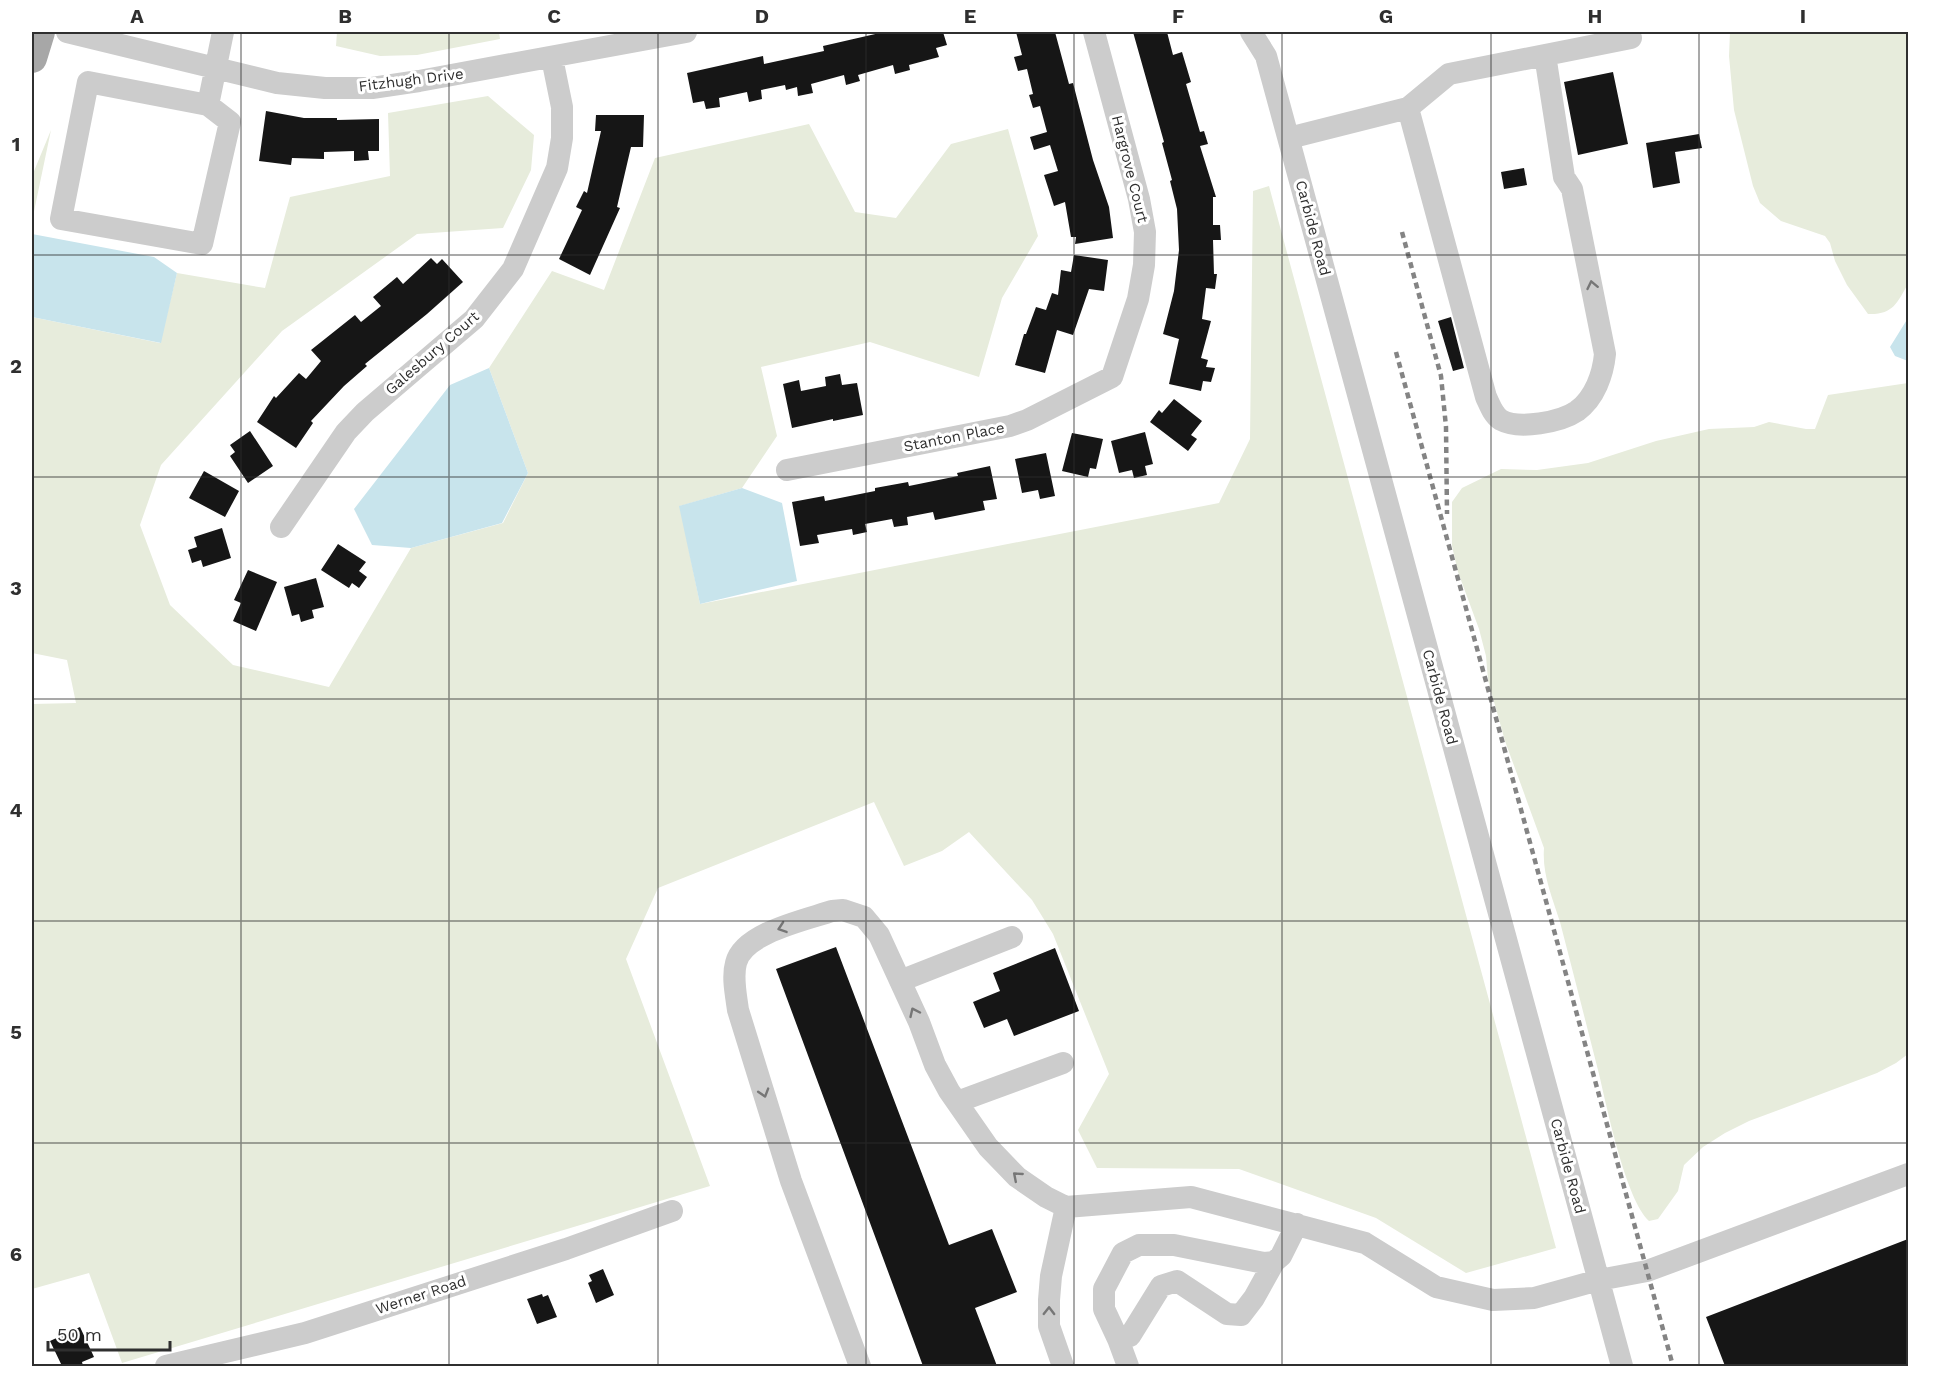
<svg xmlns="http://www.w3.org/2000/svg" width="1940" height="1398" font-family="'Work Sans',sans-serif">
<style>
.green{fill:#e7ecdc}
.water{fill:#c8e4ec}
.building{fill:#161616}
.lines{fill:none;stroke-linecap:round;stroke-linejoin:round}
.minor{stroke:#ccc;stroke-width:22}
.major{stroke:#a7a7a7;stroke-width:30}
.rail{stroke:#848484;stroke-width:4.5;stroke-dasharray:6 4.5;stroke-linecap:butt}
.oneway{stroke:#767676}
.grid{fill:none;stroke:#2f2f2f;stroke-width:1.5;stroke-opacity:0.55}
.labels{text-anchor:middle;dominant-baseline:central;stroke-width:6;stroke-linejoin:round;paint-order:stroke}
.street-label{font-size:15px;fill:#2f2f2f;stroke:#fff}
.neatline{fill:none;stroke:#2f2f2f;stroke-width:2}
.grid-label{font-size:20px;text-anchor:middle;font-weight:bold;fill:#2f2f2f}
</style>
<rect width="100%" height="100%" fill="#fff"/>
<path class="green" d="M337,32h162l1,7 -83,16 -37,1 -44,-10z
M1730,32h178v252c-11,19 -15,31 -40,30l-21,-29 -12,-24 -5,-18 -5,-7 -44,-15 -21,-18 -7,-17 -19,-76 -5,-54z
M488,96l46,39 -3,35 -28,58 -86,6 -135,97 -121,134 -21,60 30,80 63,60 96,22 82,-139 92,-25 25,-50 -39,-105 63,-97 52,19 51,-132 154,-34 46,88 41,6 55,-74 57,-15 30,107 -36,62 -23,79 -109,-35 -109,25 16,69 -35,52 -62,18 20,98 519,-101 31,-64 3,-248 16,-5 287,1062 -90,25 -90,-55 -137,-49 -142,-1 -19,-38 31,-56 -56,-140 -21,-34 -63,-68 -27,19 -38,15 -30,-64 -216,86 -32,71 84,227 -588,177 -33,-90 -57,16v-585l44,-1 -9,-43 -35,-7v-336l128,26 17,-70 88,15 25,-91 100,-21 -2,-63z
M51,130l-19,91v-45z
M1908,383v671l-12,9 -19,10 -128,48 -24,12 -22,14 -19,18 -6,26 -20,28 -9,2c-23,-21 -42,-113 -50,-147 -13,-51 -26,-102 -39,-152 -8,-25 -18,-48 -16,-74l-39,-107 -17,-61 -2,-24 -7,-27 -21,-57 -6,-26v-44l10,-14 39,-19 36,1 51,-7 68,-22 53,-12 45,-2 15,-5 37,7h9l13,-34z"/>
<path class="water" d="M32,234l122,23 23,16 -16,70 -129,-26z
M1908,318v43l-13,-5 -5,-9z
M489,368l39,105 -26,50 -91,25 -39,-3 -18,-36 96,-124z
M742,488l40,15 15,78 -97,23 -21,-98z"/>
<path class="building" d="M884,32h59l4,13 -11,3 3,9 -30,8 1,5 -15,4 -2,-9 -35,10 2,6 -14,4 -2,-10 -33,9 2,9 -15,3 -1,-9 -11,3 -1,-5 -24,5 1,9 -13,3 -2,-10 -28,6 1,9 -14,2 -2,-8 -11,2 -6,-30 76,-17 1,8 60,-13 -1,-5z
M1016,32h39l14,52 4,-1 20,77 16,47 4,31 -38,6 1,-7h-5l-6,-35 -11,4 -10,-31 14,-4 -8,-26 -16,5 -4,-13 17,-5 -7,-26 -7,2 -4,-13 4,-1 -6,-25 -9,2 -4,-14 8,-2z
M1133,32h34l6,23 9,-3 9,30 -5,2 14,48 4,-1 4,13 -8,2 16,51h-3v28h7l1,15h-8l1,34h3l-2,15 -9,-1 -4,31 9,2 -10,37 7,2 -2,7 9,1 -4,14 -8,-1 -2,10 -32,-7 10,-45 -16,-5 11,-43 5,-41 -2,-41 -7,-28 2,-1 -10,-37 2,-1z
M1613,72l15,72 -50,11 -14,-73z
M266,111l38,7h33v2l42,-1v32h-11l1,9 -15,1v-10l-30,1v7l-32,-1 -1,7 -32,-4z
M596,115h48l-1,32h-12l-14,60 3,1 -30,67 -31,-16 23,-49 -6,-3 8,-16 3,2 14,-62h-6z
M1699,134l3,14 -27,4 5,31 -27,5 -7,-45z
M1524,168l3,17 -23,4 -3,-17z
M1074,255l34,5 -4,31 -15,-2 -16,46 -16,-5 -12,43 -30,-8 9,-31h2l10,-27 10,3 6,-17 6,2 3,-25 10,2z
M431,258l6,6 5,-5 21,23 -36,32 -62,50 2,2 -23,20 -33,35 2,2 -17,25 -39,-26 17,-26 2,2 23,-25 7,6 15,-18 -10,-11 44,-35 6,7 20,-16 -8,-9 24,-20 6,7z
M1451,317l13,51 -11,3 -15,-50z
M840,374l2,11 15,-2 6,32 -30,6v-2l-41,9 -9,-44 16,-4 2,11 25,-5 -1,-9z
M1174,399l28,22 -11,14 6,4 -9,12 -38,-29 9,-12 3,3z
M250,431l23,35 -25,17 -18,-27 5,-4 -5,-7z
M1145,432l8,32 -8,2 2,9 -13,3 -2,-8 -13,3 -8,-32z
M1072,433l31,6 -7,30 -6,-1 -2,9 -26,-6z
M1046,453l9,43 -15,3 -2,-9 -16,3 -7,-34z
M990,466l7,33 -14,2 2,9 -50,10 -2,-8 -26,5 1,8 -14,2 -2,-8 -27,5 2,8 -14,3 -1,-6 -35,6 2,8 -19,3 -8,-44 32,-6 1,5 50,-10v-3l33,-6 1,4 49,-10 -1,-3z
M204,471l35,20 -14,26 -36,-19z
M222,528l9,30 -28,9 -2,-7 -9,3 -4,-13 9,-3 -3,-10z
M338,544l28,18 -7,9 8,6 -8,11 -7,-5 -3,5 -28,-18z
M248,570l29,12 -21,49 -23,-10 8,-18 -7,-3z
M316,578l8,29 -12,3 2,8 -13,4 -2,-8 -7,2 -8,-29z
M836,947l113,298 43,-16 25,63 -42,16 22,58h-74l-147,-397z
M1055,948l24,63 -65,25 -7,-17 -23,9 -11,-26 27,-11 -7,-18z
M1908,1239v127h-183l-19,-49z
M603,1269l11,26 -18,8 -8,-20 4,-2 -3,-6z
M542,1294l1,3 5,-2 9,22 -20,7 -10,-25z
M80,1327l14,30 -12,5 1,4h-21l-12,-25z"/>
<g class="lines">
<path class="minor" d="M67,32l210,51 48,5h47l47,-7 267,-49
M1251,32l15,24 356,1310
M208,105l22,17 -28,122 -141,-25 27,-137 120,23 15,-73
M1408,108l78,289c4,8 7,18 15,23 18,10 60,2 76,-9 18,-13 26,-37 28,-57l-33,-165 -8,-12 -19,-122
M1289,138l119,-30 41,-34 182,-36
M787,470l223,-44 17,-6 85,-43 26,-78 6,-34 1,-33 -6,-33 -45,-167
M281,527l65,-95 19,-20 109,-93 39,-50 44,-101 5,-30v-31l-10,-49
M900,981l112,-44
M957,1102l106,-39
M1274,1262l-20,36 -13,17 -14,-1 -50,-33 -16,5 -31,50 -12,3 -14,-30v-20l19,-36 16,-8h35l90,18 10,-1 7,-6 16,-32
M1118,1339l10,27
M166,1366l139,-33 261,-84 106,-38
M860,1366l-69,-185 -53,-171c-2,-15 -6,-33 -2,-47 7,-30 69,-43 96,-52l11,-1 21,7 15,18 40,87 16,43 14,26 39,56 29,30 29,20 20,10 125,-10 174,46 71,44 57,13 41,-2 65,-18 48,-9 261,-97
M1063,1366l-14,-40v-26l2,-24 15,-69"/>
<path class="major" d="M32,58l8,-26"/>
<path class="rail" d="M1402,232l39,144 5,51 1,87
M1396,352l277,1014"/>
</g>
<defs><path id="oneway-chevron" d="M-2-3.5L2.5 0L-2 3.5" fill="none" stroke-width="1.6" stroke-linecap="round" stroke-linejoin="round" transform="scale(1.5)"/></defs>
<g class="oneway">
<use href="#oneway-chevron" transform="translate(1592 285) rotate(-102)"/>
<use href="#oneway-chevron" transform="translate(782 928) rotate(161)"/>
<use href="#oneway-chevron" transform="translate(914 1012) rotate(-115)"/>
<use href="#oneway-chevron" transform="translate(764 1093) rotate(73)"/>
<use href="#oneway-chevron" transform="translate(1017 1176) rotate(-139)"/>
<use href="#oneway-chevron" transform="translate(1049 1311) rotate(-89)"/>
</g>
<path class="grid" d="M241,32v1334M449,32v1334M658,32v1334M866,32v1334M1074,32v1334M1282,32v1334M1491,32v1334M1699,32v1334M32,255h1876M32,477h1876M32,699h1876M32,921h1876M32,1143h1876"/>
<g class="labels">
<g class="street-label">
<text transform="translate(411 80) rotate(-7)">Fitzhugh Drive</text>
<text transform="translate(1130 169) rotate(76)">Hargrove Court</text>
<text transform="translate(1313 228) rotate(75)">Carbide Road</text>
<text transform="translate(432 353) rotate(-41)">Galesbury Court</text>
<text transform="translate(954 437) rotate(-11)">Stanton Place</text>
<text transform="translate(1440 697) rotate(75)">Carbide Road</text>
<text transform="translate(1568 1166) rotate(75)">Carbide Road</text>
<text transform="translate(421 1295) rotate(-18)">Werner Road</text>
</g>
</g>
<rect width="1940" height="1398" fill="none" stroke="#ffffff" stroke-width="66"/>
<path d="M48 1341v9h122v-9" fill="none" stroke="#2f2f2f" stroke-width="3"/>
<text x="57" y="1341" font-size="18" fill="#2f2f2f" stroke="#ffffff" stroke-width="4.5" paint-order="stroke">50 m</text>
<rect x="33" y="33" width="1874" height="1332" class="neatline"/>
<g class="grid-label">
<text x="137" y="23">A</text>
<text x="345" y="23">B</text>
<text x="554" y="23">C</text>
<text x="762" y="23">D</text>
<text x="970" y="23">E</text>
<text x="1178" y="23">F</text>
<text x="1386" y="23">G</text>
<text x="1595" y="23">H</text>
<text x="1803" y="23">I</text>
<text x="16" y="151">1</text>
<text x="16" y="373">2</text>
<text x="16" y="595">3</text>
<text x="16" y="817">4</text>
<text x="16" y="1039">5</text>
<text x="16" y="1261">6</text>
</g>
</svg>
